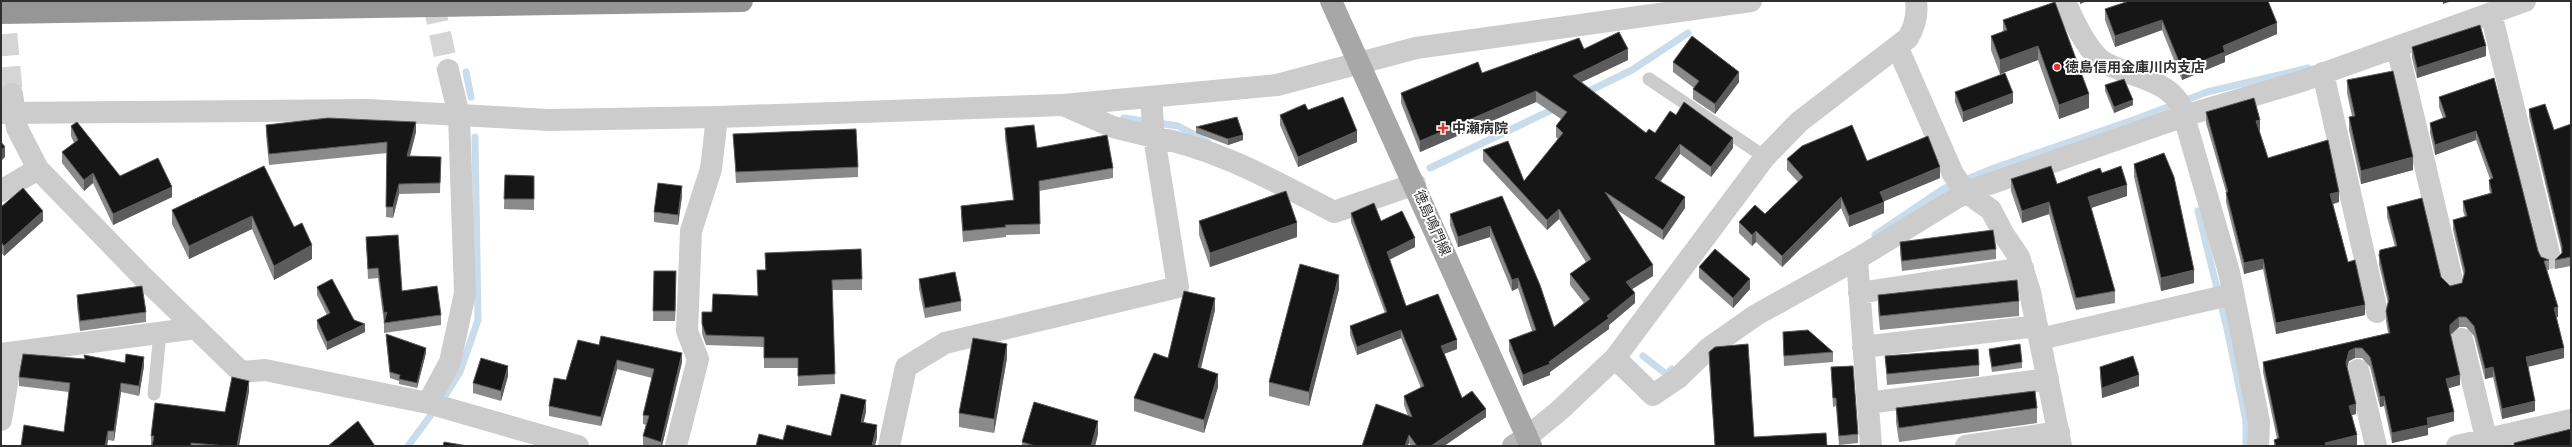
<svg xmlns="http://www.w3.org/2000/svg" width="2572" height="447" font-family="Rubik,'Noto Sans JP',sans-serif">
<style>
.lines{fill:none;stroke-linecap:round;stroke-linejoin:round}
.stream{stroke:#c8dcec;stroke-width:7}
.minor-tunnel{stroke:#d5d5d5;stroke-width:22;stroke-dasharray:22 11;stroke-linecap:butt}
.service{stroke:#ccc;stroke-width:13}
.minor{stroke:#ccc;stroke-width:22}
.tertiary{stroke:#ccc;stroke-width:22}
.secondary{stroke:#b9b9b9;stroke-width:22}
.primary{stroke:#a7a7a7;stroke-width:22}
.motorway{stroke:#969696;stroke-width:22}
.wall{fill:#8a8a8a}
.shaded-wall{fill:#5c5c5c}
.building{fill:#161616;stroke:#5c5c5c}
.poi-dot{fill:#e63031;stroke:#fff;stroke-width:1.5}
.labels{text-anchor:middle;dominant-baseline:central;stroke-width:4;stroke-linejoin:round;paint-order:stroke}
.poi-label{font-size:14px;font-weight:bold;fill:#2f2f2f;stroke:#fff;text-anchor:start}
.street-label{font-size:14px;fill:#2f2f2f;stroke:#fff}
</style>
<rect width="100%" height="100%" fill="#fff"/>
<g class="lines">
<path class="stream" d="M466,72l5,25
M1583,94l49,-24 56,-37
M1124,118l54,8 30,16
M1430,168l128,-61
M2198,211l30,122 18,88v25
M1875,235l68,-46 51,-21 142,-49 71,-27 101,-24
M1643,356l23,18 6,-5
M408,446l37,-50 15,-24 18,-52 -3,-183"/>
<path class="minor-tunnel" d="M3,1l9,93
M433,1l15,69"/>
<path class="service" d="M1649,79l116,78
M154,394l6,-61"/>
<path class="minor" d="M2065,1c7,17 22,49 37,60 25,16 65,17 79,45l48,166 30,150 -1,24
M2491,13l59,245
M1897,46l56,128 13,18 25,18 13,25 15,22 11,35 31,154
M2397,47l56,237
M2323,73l54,239
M12,94l5,34 21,41 105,108 98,95 24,-2 163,33 150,43
M1151,98l3,39c65,12 122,45 180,75l81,-28
M1,191l37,-22
M1857,259l14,187
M1859,293l164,-25
M2040,339l193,-45
M2462,339l26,107
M1863,347l174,-21
M1,354l195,-26
M1615,358l38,37 25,-17 31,-30 47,-33 101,-56 109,-67 218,-76 118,-35 223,-80
M2358,370l18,76
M428,403l22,-41 15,-69 -6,-178 -11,-45
M1868,403l180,-24
M1,420l11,-66
M1527,437l33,-27 55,-52 150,-201 34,-35 109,-84c7,-12 10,-23 8,-37
M676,446l22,-87 -11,-28 4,-100 20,-62 6,-52
M889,446l17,-79 39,-24 233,-56 -24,-150 -41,-10 -50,-22
M1966,446l93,-14
M2457,446l114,-26"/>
<path class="tertiary" d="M1,113l367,-3 181,10 168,-3 346,-12 214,-20 139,-37 335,-47"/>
<path class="secondary" d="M1513,446l14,-9"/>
<path class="primary" d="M1331,1l200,445"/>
<path class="motorway" d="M1,13l741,-12"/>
</g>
<path class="wall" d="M2055,2l34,106 -30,11 -21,-59 -38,14 -9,-24v-14l12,-4v-12z
M2105,9l172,25 -52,22v6l-43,18 -20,-50 -47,17 -10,-27z
M2412,47l74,9 -69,22 -5,-20z
M1628,60l-46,22 64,51h9l78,15 -22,29 -31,-23 -19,27 24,27 -22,32 -46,-30 36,66 -21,13 3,14 -26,22v4l-59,43v3l-27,11 -14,-35v-11l23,-9 -14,-43 -6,3 -22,-54 -32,10 -8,-22v-11l52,-18 52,131 30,-24 -14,-18v-11l16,-12 -27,-43 -12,11 -64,-69v-11l41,31 34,-42 -2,-2v-11l5,-7 -25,-17 -116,50 -19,-49v-10l81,-20z
M1673,62l66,20 -24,32 -22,-15v-10l1,-1 -21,-16z
M2494,78l44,173 3,6 8,3v10h-2l11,47h-2l8,41 -36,9 7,44 -33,8 -9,-42 -8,2 -11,-43 -8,-9h-7l-8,8 9,50 -12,3 6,33 -26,7v7l-36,8 -8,-37 -4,1 -10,-40 -8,-9h-7l-6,3 -2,7 9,46 -4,1 5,30 -3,1h-80v-6l3,-1 -14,-67v-10l125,-29 -2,-12v-10l2,-8 -9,-38v-10l16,-8 -8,-30v-10l54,70 9,9 12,-3 2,-7 -11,-46v-10l12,-3 -2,-6v-10l27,-8 -1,-4v-9l1,-1 -14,-39 -41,15 -5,-22v-10l13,-5 -4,-11v-10z
M2347,80l66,90 -52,14 -12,-54v-13l3,-1 -5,-23z
M2105,85l28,20 -19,8 -9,-22z
M1955,92l58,11 -50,19 -8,-20z
M2529,109l25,21 17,-6v142l-16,3v-9l7,-7 -33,-136z
M1308,110l49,32 -59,25 -18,-42v-10z
M2206,112l54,18 -1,1 9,27 71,44 -6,2 15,58 17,53 -89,19 -13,-65 -19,5 -18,-72v-10l-20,-69z
M266,125l150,7 -6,24 31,1 -1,36 -41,1 -6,24 -7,-1 1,-64 -118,12 -3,-30z
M71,126l49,50 52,21 -59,28 -20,-42 -9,8 -22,-28v-11l12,-9 -3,-7z
M1196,127l47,13 -15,5 -32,-12z
M1005,128l32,20 76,20v10l-74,13 1,43 -34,1v2l-43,5 -2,-26v-10l52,-6 -8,-61z
M733,134l125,33v10l-122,6z
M1787,159l80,2 73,17 -56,23v12l-35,14 -8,-19 -59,59 -26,-25 -4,4 -13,-13v-11l26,-8 33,-32 -11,-12z
M2134,164l60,119 -33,8 -27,-114z
M264,166l30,61 18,32 -38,21 -22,-51 -63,30 -17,-35v-14z
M2102,173l25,23 -36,12 24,83v12l-39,7 -27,-96 -27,9 -11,-32v-12l46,5z
M505,175l29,1v34l-30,-1z
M682,196l-4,29 -24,-3v-10z
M1,207l42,14 -39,35 -3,-4z
M1351,213l30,8 34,26 -26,12 17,47 51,43 -13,5 18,44 24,19 -42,29h-33l-2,-3 -1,-27 -4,-11v-9l17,-8 -20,-50 -44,17 -7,-20v-9l35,-13 -34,-91z
M1199,221l98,16 -87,30 -11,-32z
M366,237l36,54 39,24v10l-57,8v-10l-6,-45 -10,1z
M1900,242l96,7v10l-94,12 -2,-19z
M765,253l97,26v11h-30l3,94 -37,2v-18h-34v-21l-58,-2 -4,-11v-22h10l46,-16 -1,-26h8z
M1699,267l51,22 -17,19 -34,-30z
M654,271l22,10 -1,40h-22z
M919,279l42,22v10l-36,7 -6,-29z
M317,287l37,33 11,12 -38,18 -10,-22v-8l10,-5 -10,-20z
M1339,289l-30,117 -40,-10v-14z
M77,295l69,17v10l-66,9 -3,-25z
M1878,295l141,6v15l-139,14 -2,-21z
M1215,310l-14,58 17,19 -14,46 -70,-22v-13l34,-40z
M1783,332l50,20v10l-49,4 -1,-23z
M386,334l40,19 -9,35 -18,-4v-3l-9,-3 -4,-39z
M599,345l83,17 -20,84h-17l-2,-1v-9l3,-11 -3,-1v-9l9,-37 -35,-9 -16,57 -52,-10v-10l17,-26z
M1989,349l33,13v6l-30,4 -3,-18z
M1709,352l45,85 73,9h-112l-6,-81z
M84,355l60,11 -5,30 -18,-4 -7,49 -6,-1 -1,6h-86l43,-14 5,-40 -50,-6v-9l65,-18z
M1885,356l94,9v11l-92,9z
M1007,358l-13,75 -35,-6v-14z
M1831,367l27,67v9l-19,2 -3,-39 -3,1z
M2100,367l39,19 -37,12 -2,-21z
M508,376l-7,25 -28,-8v-10z
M249,391l-10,55h-88v-10l74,-24z
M1896,408h141v15l-138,19 -3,-20z
M1098,434l-3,12h-73v-4z"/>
<path class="shaded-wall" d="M2080,1h7l-7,3z
M2443,1h9l-9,3z
M2162,20v10l-47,17v-11z
M2277,23v11l-52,22v6l-43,18v-11l41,-23z
M2038,46v14l-38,14v-14z
M2486,46v10l-69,22v-10z
M1628,49v11l-55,26v-10z
M1739,72v10l-24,32v-10z
M1536,91v11l-116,50v-11z
M2013,93v10l-50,19v-10z
M2089,94v14l-30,11v-14z
M2133,100v5l-19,8v-6z
M2260,120v10l-4,1v-10z
M416,122v10l-9,34v-10z
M1357,131v11l-59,25v-10z
M2476,131v9l-41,15v-10z
M1243,135v5l-15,5v-6z
M1733,138v10l-22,29v-10z
M1680,144v10l-25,34v-10z
M5,147v10l-4,4v-11z
M2413,157v13l-52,14v-13z
M1940,167v11l-60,25v-11z
M93,173v10l-9,8v-11z
M399,184v10l-6,24v-11z
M2127,185v11l-39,13v-12z
M682,186v10l-4,29v-10z
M172,187v10l-59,28v-11z
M2339,192v10l-9,3v-11z
M1685,197v11l-22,32v-10z
M1841,197v11l-59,59v-11z
M1884,202v11l-35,14v-11z
M2049,202v12l-27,9v-12z
M1559,209v10l-12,11v-10z
M43,211v10l-39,35v-10z
M252,216v13l-63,30v-13z
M1297,223v14l-87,30v-14z
M1490,226v11l-32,10v-10z
M1756,231v11l-4,4v-11z
M1415,238v9l-28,14v-9z
M312,245v14l-38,21v-14z
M2263,259v10l-19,5v-11z
M1653,265v11l-27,17v-11z
M2194,270v13l-33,8v-13z
M676,271v10l-1,40v-10z
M1339,275v14l-30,117v-14z
M1518,278v10l-6,3v-11z
M1750,279v10l-17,19v-10z
M1635,293v10l-26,22v4l-59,43v3l-27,11v-11l26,-13z
M1215,298v12l-17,70v-13z
M2365,305v10l-89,19v-11z
M2558,307v10l-4,1v-10z
M387,312l-3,11v-10z
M2459,317v10l-9,8v7v-17z
M365,324v8l-38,18v-8z
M1401,330v8l-44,17v-8z
M1457,340v9l-16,6v-9z
M1007,344v14l-13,75v-14z
M426,348v5l-9,35v-5z
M2355,348v10l-6,3 -3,11v-9l3,-12z
M2564,348v10l-38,9v-10z
M682,353v9l-20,84h-1v-4z
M144,357v9l-5,30v-10z
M617,360v9l-16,57v-9z
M508,366v10l-7,25v-10z
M2493,367v10l-8,2v-10z
M1218,374v13l-14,46v-13z
M2139,375v11l-37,12v-10z
M2460,375v10l-14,4v-10z
M249,381v10l-10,55h-2z
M121,383v9l-7,49v-10z
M2384,396v10l-4,1v-10z
M866,400v12l-5,22v-12z
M2535,401v10l-33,8v-10z
M2356,404v10l-7,2v-10z
M1486,409v8l-42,29h-13z
M2454,412v9l-26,7v7l-36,8v-10l35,-15z
M1098,421v13l-3,12h-4z
M877,425v13l-2,8h-3z
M108,431v9l-1,6h-2z
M1409,435v8l-1,3h-3z
M2357,435v10l-3,1h-29v-3z"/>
<path class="building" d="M2129,1h139l9,22 -54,23 2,6 -43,17 -20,-49 -47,16 -10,-27z
M2055,2l34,92 -30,11 -21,-59 -38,14 -9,-24 16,-6 -4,-10z
M2480,25l6,21 -69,22 -5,-21z
M1619,32l9,17 -55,27 73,57 3,-4 6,4 15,-22 6,4 8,-13 49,36 -22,29 -31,-23 -25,34 30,19 -22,33 -58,-38 48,73 -27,17 9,11 -28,23 2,2 -60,44 1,2 -27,11 -14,-35 27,-10 -18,-52 -6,2 -22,-54 -32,11 -8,-23 52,-18 38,89 14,42 36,-28 -20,-25 21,-15 -32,-50 -12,11 -64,-70 25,-9 16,40 39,-48 -7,-7 11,-14 -31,-21 -116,50 -19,-48 77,-31 4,11 97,-35 5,11z
M1692,36l47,36 -24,32 -22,-15 6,-8 -26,-19z
M2393,71l20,86 -52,14 -12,-54 6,-1 -8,-36z
M2005,73l8,20 -50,19 -8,-20z
M2494,78l44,173 3,6 8,3 -5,1 14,46 -4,1 10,40 -38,9 9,44 -33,8 -9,-42 -8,2 -11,-43 -8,-9h-7l-9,8v7l10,43 -14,4 8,33 -27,6 1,7 -36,8 -8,-37 -4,1 -10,-40 -8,-9h-7l-6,3 -3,12 10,41 -7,2 8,29 -32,8 1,3h-50l-2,-6 5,-2 -16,-76 127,-29 -4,-22 3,-12 -10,-44 1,-5 17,-4 -10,-39 35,-9 19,79 9,9 12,-3 3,-12 -12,-51 14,-4 -4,-15 29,-8 -3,-13 4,-2 -17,-47 -41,14 -5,-22 16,-6 -7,-20z
M2124,79l9,21 -19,7 -9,-22z
M1343,97l14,34 -59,26 -18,-42 25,-11 3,6z
M2254,98l6,22 -4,1 12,37 60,-18 11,52 -9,2 18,68 7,-2 10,45 -89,18 -13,-64 -19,4 -18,-71h2l-22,-80z
M2545,104l9,26 17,-6v133l-16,3 7,-7v-7l-33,-137z
M1237,117l6,18 -15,4 -32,-12z
M328,118l88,4 -9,34 34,1 -1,26 -41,1 -6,23h-7l1,-65 -118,12 -3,-29z
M77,122l43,54 38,-18 14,29 -59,27 -20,-41 -9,7 -22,-28 16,-12 -7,-14z
M1034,125l3,23 70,-13 6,33 -74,13 1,43 -35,1 1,2 -43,4 -2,-25 53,-6 -9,-72z
M1852,125l15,36 61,-25 12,31 -60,25 4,10 -35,14 -8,-19 -59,59 -26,-25 -4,4 -13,-13 16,-17 10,9 38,-37 -16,-18 15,-13z
M856,129l2,38 -122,5 -3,-38z
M1,142l4,5 -4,3z
M2164,153l10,24 20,93 -33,8 -27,-114z
M264,166l30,61 8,-4 10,22 -38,21 -22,-50 -63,30 -17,-36z
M2051,166l6,18 43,-16 2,5 19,-7 6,19 -39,12 27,94 -39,7 -27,-96 -27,9 -11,-32z
M505,175l29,1v23h-30z
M658,183l24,3 -4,29 -24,-3z
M23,188l20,23 -39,35 -3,-4v-35z
M1286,191l11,32 -87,30 -11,-32z
M1374,203l7,18 21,-10 13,27 -28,14 19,54 32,-12 19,46 -16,6 21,52 10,-7 14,18 -55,37h-14l-8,-11 -4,11h-43l14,-42 36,13 -8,-21 20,-10 -23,-56 -44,17 -7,-21 37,-14 -36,-99z
M1993,230l3,19 -94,12 -2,-19z
M398,235l4,56 35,-5 4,29 -57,8 3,-11 -3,1 -6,-45 -10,1 -2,-32z
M861,249l1,30 -30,1 3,94 -37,2v-18h-34v-21l-58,-2 -4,-11v-12h10l1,-18 45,2 -1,-26h9l-1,-17z
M1715,249l35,30 -17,19 -34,-31z
M1300,264l39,11 -30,117 -40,-10z
M654,271h22l-1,40h-22z
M955,272l6,29 -36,7 -6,-29z
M332,279l22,41 11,4 -38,18 -10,-22 13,-7 -13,-26z
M2017,280l2,21 -139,15 -2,-21z
M142,286l4,26 -66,9 -3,-26z
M1184,291l31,7 -17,69 20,7 -14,46 -70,-22 20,-45 14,5z
M1808,330l25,22 -49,4 -1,-24z
M386,334l40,14 -9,35 -18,-4 1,-4 -10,-3z
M601,336l81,17 -21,89 -18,-6 6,-20 -6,-1 11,-46 -37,-9 -16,57 -52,-11 5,-28 12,2 12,-40 21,5z
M973,338l34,6 -13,75 -35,-6z
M1748,344l6,93 72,-4 1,13h-112l-6,-94 6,-5z
M2020,344l2,18 -30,5 -3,-18z
M1978,349l1,16 -92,9 -2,-18z
M23,354l62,5 -1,-4 41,8 1,-9 18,3 -5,29 -18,-3 -7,48h-6l-3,15h-84l3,-21 40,7 6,-49 -51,-6z
M2133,356l6,19 -37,13 -2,-21z
M481,358l27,8 -7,25 -28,-8z
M1853,366l5,68 -19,2 -3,-38h-3l-2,-31z
M232,377l17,4 -12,65h-10l-36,-3v3h-39l2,-10h-3l4,-33 70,9z
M2035,391l2,17 -138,20 -3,-20z
M841,394l25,6 -5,22 16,3 -5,21h-116l3,-12 24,6 4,-15 44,11z
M1034,402l64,19 -7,25h-56l-13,-4z
M358,421l17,25h-47z
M2571,429v17h-57v-3z
M444,442l24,4h-25z"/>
<g class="poi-dot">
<circle cx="2057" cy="67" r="4"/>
<path d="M1441 122h4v4h4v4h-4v4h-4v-4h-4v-4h4z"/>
</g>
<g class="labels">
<g class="poi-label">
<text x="2065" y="67">徳島信用金庫川内支店</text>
<text x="1452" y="128">中瀬病院</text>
</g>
<g class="street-label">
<text transform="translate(1432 223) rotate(66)">徳島鳴門線</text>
</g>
</g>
<rect width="2572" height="447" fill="none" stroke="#2f2f2f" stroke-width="4"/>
</svg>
